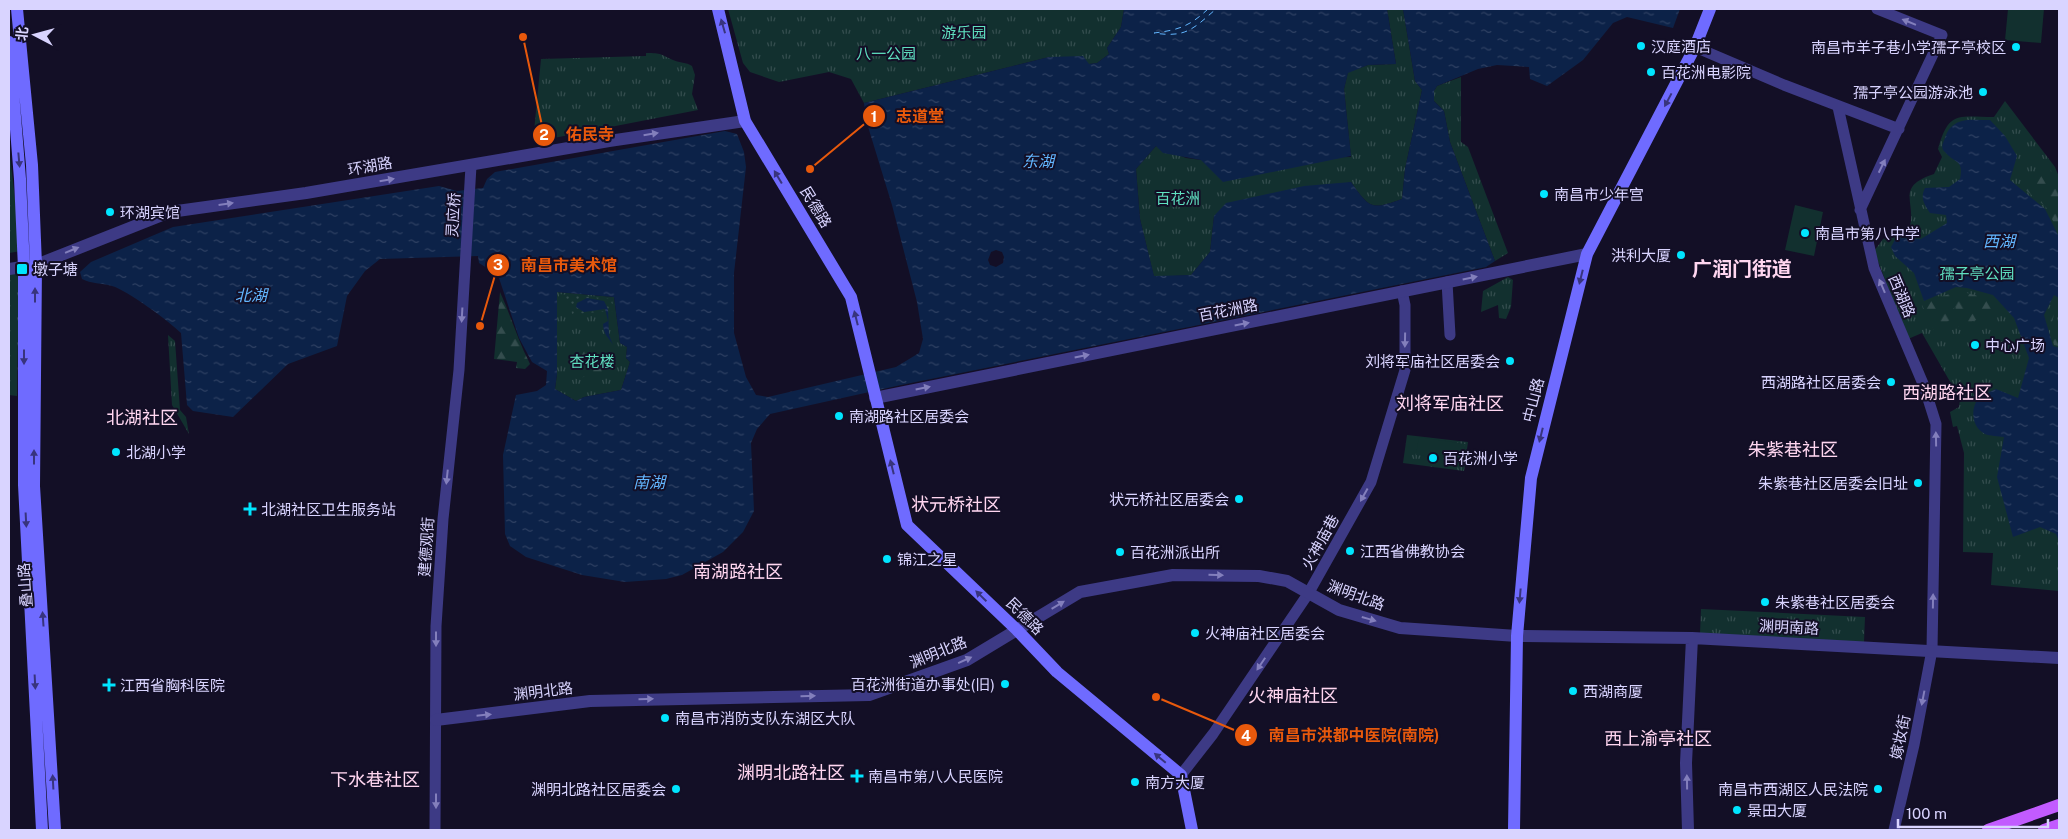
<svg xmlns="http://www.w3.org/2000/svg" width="2068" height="839" font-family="'Public Sans','Noto Sans SC',sans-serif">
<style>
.grass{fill:url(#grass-tufts)}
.forest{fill:url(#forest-firs)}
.garden{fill:url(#garden-dots)}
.pitch{fill:#12302f}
.water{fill:url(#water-ripples);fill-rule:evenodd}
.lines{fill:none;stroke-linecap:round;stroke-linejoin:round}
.ferry{stroke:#62b6ff;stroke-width:1;stroke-dasharray:6 5;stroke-linecap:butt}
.minor{stroke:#3d3a85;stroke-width:11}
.tertiary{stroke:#3d3a85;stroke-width:12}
.secondary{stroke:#6f6bff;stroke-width:12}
.primary{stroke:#c25bff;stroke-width:12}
.oneway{fill:#837fbc}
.oneway2{fill:#38347d}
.poi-dot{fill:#00e5ff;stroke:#130f26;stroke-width:2}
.labels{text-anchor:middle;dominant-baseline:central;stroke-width:4;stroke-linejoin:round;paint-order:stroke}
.park-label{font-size:15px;fill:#5fe0c0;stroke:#130f26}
.poi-label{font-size:15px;fill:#d9d4ff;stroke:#130f26;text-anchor:start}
.street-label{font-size:15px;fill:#d9d4ff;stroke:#130f26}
.water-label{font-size:16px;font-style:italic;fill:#62b6ff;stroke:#130f26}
.quarter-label{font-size:18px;fill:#ffd6f0;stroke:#130f26}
.district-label{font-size:20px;font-weight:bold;fill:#ffd6f0;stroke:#130f26}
.leader{fill:none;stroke:#e8590c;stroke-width:2}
.callout-dot{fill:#e8590c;stroke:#130f26;stroke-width:2}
.mark-label{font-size:15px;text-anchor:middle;font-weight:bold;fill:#fff}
.callout-label{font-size:16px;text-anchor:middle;font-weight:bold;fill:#e8590c;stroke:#130f26;stroke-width:4;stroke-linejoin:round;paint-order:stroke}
</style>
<defs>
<pattern id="grass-tufts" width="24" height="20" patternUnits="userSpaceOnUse" patternTransform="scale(1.25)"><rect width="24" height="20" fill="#12302f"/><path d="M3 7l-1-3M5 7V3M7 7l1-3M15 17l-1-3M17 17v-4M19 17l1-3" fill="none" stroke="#344d4e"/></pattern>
<pattern id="forest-firs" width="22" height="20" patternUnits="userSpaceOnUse" patternTransform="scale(1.25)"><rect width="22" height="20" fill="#12302f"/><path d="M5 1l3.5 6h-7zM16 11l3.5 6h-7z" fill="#344d4e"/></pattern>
<pattern id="garden-dots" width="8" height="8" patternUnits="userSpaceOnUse" patternTransform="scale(1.25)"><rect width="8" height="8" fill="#12302f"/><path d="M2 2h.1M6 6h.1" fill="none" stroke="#344d4e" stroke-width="1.8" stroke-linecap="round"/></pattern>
<pattern id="water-ripples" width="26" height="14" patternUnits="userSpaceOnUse" patternTransform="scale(1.25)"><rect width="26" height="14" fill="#0c2248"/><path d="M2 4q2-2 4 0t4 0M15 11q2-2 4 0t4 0" fill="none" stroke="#2f4163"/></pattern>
</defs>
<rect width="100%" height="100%" fill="#130f26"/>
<path class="grass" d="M728,9h396l-3,18 -14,21 2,6 -12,9 -8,1 -40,-7 -185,46 -13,-24 -22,-7 -50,10 -29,-10 -7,-9z
M1387,9h16l12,72 7,9 -17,79 -3,30c-31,11 -32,10 -51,-17l-137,34 -4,36 -19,23 -37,2 -14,-58 -4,-50 20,-23 30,12 15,2 150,-3 -7,-68 4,-17 20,-7 28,-1z
M646,53c16,0 14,1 27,7 7,3 13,2 19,6l3,9 -3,19 6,16 -165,32 8,-83 105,-3z
M1461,77v65l7,5 40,106 -13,8 -45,-119 -6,-31 -10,-10v-10l3,-5z
M2005,101l50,66 4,10v414l-68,-6 2,-32 -30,-1 1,-99 -7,-27 -4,1 -3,-15 9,-5 1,-8 -38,-66 -14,6 -34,-88 9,-12 27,-13c6,-25 -15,-39 24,-52l8,-17 -4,-8c11,-39 20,-32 56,-32z
M10,156l11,95 -12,2v-95z
M19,273l-2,123 -8,-1v-121z
M1508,277l5,3 -2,27 -5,12 -7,-1 -1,-13 -17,7 2,-21z
M557,292l57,5 6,46 7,4 -1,11 4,4 -9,28 -37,7 -8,4 -21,-12 2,-15z
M168,335l7,6 5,69 6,7 3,17 -17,-29z
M1407,435l61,7 -4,29 -61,-8z
M1701,609l164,8 -1,25 -164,-8z"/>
<path class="forest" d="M2050,168l9,21v44l-13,-26 -24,-20z
M1959,291l31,8 11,12 -44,16 -5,-1 5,-10 -1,-10 -5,5 -1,9 -6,4 4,5 -14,1 -13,-27z
M500,292c11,24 18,49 30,72l-5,5 -9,-1 1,-6 -23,-3z
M2054,298l5,2v10l-4,1 -3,11 7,13v11l-5,-1 -8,-29z
M609,349l-5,10 -1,13 -27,7 -1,-13 9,-15z"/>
<path class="garden" d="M559,294l53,5 2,12 -42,3 -2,-13h-11z"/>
<path class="pitch" d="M2008,9h36l-3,34 -36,-3z
M1795,205l28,7 -9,44 -29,-6z
M1419,437l46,7 -2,17 -47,-6z"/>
<path class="water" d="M1124,9h263l9,55 -28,1 -20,8 -4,16 7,67 -128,26 -22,-22 -38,-7 -7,-7 -20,23 4,50 14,57 37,-1 19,-23 4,-36 12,-13 78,-17 47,-4c19,27 20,28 51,17l3,-30 17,-79 -7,-9 -12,-72h277l-7,19 -46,-11 -14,6 -30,37 -36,26 -17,-7 -1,-12 -32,-2 -19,4 -41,17 -3,5v10l10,10 6,31 45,119 -9,6 -585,118 -131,29 -13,15 -6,14 3,68 -11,21 -20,20 -41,23 -16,4 -41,3 -43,-7 -56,-18 -16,-11 -5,-12 -2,-79 13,-60 21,-4 9,-6 1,-14 -15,-9 -13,-24 -21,-63 -19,-12 -1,-7 -98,3 -15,12 -18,25 -10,50 -49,18 -55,53 -40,-6 -6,-6 -6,-72c-11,-11 -54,-43 -69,-47 -10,-3 -21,-2 -30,-7l-2,-7 11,-10 82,-35 266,-41 18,5 26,-3 4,-9 8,-7 230,-41 12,3 7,18 2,15 -12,106v60l12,44 10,18 12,2 128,-30 23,-14 4,-14 -6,-37 -25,-97 -26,-85 -2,-17 185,-46 34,-1 6,8 8,-1 12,-9 -2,-6 14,-21zM996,250l6,2 2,5 -1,6 -7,4 -6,-2 -2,-5 3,-8zM557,292l57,5 6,46 7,4 -1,11 4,4 -9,28 -37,7 -8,4 -21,-12 2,-15z
M1990,120l15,16 12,20 -7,24 35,29 14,28v61l-5,-3 -10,20 9,31 6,2v193l-3,-7 -16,-7 -27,10 -16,-60 7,-40c-6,-1 -14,-1 -19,-3 -13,-6 -15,-25 -7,-35 4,-5 12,-7 18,-10l22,9 11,-40 -15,-40 -21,-23 -26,-7 -11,-1 -32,14 -10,-28 -19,-17 -4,-9 5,-9 25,1 26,-16 -1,-8 -16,-2c-6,-9 -10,-15 -5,-25l24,-1 11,-8c4,-20 -5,-15 -15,-27 -5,-4 -2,-9 0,-14 7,-22 26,-18 45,-18z
M587,298l17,3 4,8 1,26 4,10c-3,-6 -10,-10 -10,-21l5,-3 -3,-12 -21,3 -8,-5 1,-4z"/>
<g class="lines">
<path class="ferry" d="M1208,9c-18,17 -29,21 -54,24 32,5 39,-4 62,-24"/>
<path class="minor" d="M1695,47l89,38 115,44
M1838,107l36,161 50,118 12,38 -4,226 -18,95 -20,85
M1860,210l82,-175 -65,-26
M1447,282l3,53
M1181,775l32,-41 95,-140 63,-112 34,-112v-65l-3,-14
M435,830l1,-204 7,-107 16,-149 12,-204"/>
<path class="tertiary" d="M9,269l27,-4 134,-53 136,-19 303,-52 136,-20
M875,398l712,-144
M436,720l154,-19 279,-6 98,-35 113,-68 93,-17 86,1 28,5 52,29 61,18 117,8 175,2 367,20
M1688,830l-2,-67 6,-125"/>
<path class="secondary" d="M17,9l15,156 4,100 -2,221 21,344
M718,9l27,112 106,176 56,228 110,105 40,42 124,103 11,55
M9,42l11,137 4,89v217l18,345
M1514,830l3,-194 14,-158 56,-224 108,-207 15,-38"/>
<path class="primary" d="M1988,830l71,-25
M2044,830l15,-5"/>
</g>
<defs><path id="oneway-solid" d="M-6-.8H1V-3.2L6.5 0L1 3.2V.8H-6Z" transform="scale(1.25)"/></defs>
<g class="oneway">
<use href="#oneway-solid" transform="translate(1909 22) rotate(-158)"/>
<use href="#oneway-solid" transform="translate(651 134) rotate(-9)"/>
<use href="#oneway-solid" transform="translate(1882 166) rotate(-64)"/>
<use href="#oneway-solid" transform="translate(387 180) rotate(-10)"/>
<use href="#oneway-solid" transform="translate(226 204) rotate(-8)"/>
<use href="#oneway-solid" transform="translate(72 250) rotate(-22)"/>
<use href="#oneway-solid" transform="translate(1470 278) rotate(-12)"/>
<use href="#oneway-solid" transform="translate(1882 286) rotate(-113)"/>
<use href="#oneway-solid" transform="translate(462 315) rotate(93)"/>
<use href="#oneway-solid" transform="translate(1242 324) rotate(-11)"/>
<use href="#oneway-solid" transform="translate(1405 340) rotate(91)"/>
<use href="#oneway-solid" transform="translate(1082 356) rotate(-11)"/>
<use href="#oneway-solid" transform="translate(923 388) rotate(-11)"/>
<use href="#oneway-solid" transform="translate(1936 439) rotate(-91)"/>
<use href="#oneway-solid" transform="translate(447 477) rotate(96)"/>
<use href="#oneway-solid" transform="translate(1364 495) rotate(119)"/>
<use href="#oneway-solid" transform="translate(1216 575) rotate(1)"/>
<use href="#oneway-solid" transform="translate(1933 601) rotate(-89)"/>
<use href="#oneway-solid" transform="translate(1058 605) rotate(-31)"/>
<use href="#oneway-solid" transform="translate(1369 619) rotate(16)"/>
<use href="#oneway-solid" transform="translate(436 639) rotate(90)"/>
<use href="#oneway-solid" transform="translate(965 660) rotate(-24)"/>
<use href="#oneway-solid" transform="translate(1261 664) rotate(124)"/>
<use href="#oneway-solid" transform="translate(808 696) rotate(-1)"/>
<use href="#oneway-solid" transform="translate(1923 698) rotate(101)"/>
<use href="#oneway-solid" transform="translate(646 699) rotate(-1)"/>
<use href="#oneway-solid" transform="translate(484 715) rotate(-6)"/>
<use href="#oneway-solid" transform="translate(1687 782) rotate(-91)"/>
<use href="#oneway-solid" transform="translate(436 801) rotate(90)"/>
</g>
<g class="oneway2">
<use href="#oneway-solid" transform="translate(723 26) rotate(-106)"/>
<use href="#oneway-solid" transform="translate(1668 100) rotate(118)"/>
<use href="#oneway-solid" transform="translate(19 160) rotate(85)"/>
<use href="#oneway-solid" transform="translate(778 177) rotate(-121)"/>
<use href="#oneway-solid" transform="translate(1581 277) rotate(104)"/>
<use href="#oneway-solid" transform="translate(35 295) rotate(-90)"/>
<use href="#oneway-solid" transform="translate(856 318) rotate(-104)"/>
<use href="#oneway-solid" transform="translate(24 357) rotate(90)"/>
<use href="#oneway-solid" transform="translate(1541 435) rotate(104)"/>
<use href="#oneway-solid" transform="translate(34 457) rotate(-90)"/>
<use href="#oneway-solid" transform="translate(892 467) rotate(-104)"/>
<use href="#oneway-solid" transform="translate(26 520) rotate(87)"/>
<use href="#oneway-solid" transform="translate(981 596) rotate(-136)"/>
<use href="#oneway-solid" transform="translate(1520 596) rotate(95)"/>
<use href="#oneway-solid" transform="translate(43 619) rotate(-94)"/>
<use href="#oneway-solid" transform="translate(35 682) rotate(87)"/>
<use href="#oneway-solid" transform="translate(1160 758) rotate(-140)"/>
<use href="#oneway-solid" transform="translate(53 782) rotate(-93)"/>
</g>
<g class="poi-dot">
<circle cx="1641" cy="46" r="5"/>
<circle cx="2016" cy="47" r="5"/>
<circle cx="1651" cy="72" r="5"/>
<circle cx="1983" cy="92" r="5"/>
<circle cx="1544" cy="194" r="5"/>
<circle cx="110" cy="212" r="5"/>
<circle cx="1805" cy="233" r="5"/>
<circle cx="1681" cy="255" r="5"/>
<rect x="16" y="263" width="12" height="12" rx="2.5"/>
<circle cx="1975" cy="345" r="5"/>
<circle cx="1510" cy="361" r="5"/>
<circle cx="1891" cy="382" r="5"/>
<circle cx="839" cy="416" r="5"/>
<circle cx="116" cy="452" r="5"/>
<circle cx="1433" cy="458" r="5"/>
<circle cx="1918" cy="483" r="5"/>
<circle cx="1239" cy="499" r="5"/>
<path d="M247.5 501.5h5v5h5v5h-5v5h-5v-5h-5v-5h5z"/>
<circle cx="1350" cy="551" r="5"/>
<circle cx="1120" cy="552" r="5"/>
<circle cx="887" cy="559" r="5"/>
<circle cx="1765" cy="602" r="5"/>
<circle cx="1195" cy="633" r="5"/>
<circle cx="1005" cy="684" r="5"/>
<path d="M106.5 677.5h5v5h5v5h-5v5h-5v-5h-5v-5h5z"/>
<circle cx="1573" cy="691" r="5"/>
<circle cx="665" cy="718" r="5"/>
<path d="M854.5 768.5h5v5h5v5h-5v5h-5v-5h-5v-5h5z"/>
<circle cx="1135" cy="782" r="5"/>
<circle cx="676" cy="789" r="5"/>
<circle cx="1878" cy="789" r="5"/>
<circle cx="1737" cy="810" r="5"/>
</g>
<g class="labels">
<g class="park-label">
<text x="964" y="32">游乐园</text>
<text x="886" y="53">八一公园</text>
<text x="1178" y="198">百花洲</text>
<text x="1977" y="273">孺子亭公园</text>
<text x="592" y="361">杏花楼</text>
</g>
<g class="poi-label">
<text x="1651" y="46">汉庭酒店</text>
<text x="2006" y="47" text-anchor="end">南昌市羊子巷小学孺子亭校区</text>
<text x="1661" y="72">百花洲电影院</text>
<text x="1973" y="92" text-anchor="end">孺子亭公园游泳池</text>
<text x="1554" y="194">南昌市少年宫</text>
<text x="120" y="212">环湖宾馆</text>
<text x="1815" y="233">南昌市第八中学</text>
<text x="1671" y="255" text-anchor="end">洪利大厦</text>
<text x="33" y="269">墩子塘</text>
<text x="1985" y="345">中心广场</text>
<text x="1500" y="361" text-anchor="end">刘将军庙社区居委会</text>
<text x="1881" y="382" text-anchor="end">西湖路社区居委会</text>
<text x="849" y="416">南湖路社区居委会</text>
<text x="126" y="452">北湖小学</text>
<text x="1443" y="458">百花洲小学</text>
<text x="1908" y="483" text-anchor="end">朱紫巷社区居委会旧址</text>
<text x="1229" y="499" text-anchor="end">状元桥社区居委会</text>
<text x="261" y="509">北湖社区卫生服务站</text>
<text x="1360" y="551">江西省佛教协会</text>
<text x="1130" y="552">百花洲派出所</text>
<text x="897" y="559">锦江之星</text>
<text x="1775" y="602">朱紫巷社区居委会</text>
<text x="1205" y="633">火神庙社区居委会</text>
<text x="995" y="684" text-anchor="end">百花洲街道办事处(旧)</text>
<text x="120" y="685">江西省胸科医院</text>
<text x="1583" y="691">西湖商厦</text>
<text x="675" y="718">南昌市消防支队东湖区大队</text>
<text x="868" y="776">南昌市第八人民医院</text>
<text x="1145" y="782">南方大厦</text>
<text x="666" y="789" text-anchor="end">渊明北路社区居委会</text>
<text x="1868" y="789" text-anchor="end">南昌市西湖区人民法院</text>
<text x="1747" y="810">景田大厦</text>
</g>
<g class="street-label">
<text transform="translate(370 166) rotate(-10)">环湖路</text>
<text transform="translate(816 207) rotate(59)">民德路</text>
<text transform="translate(453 215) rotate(-87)">灵应桥</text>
<text transform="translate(1902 296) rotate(67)">西湖路</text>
<text transform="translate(1228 310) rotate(-11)">百花洲路</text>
<text transform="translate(1533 400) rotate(-76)">中山路</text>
<text transform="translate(1320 542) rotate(-61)">火神庙巷</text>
<text transform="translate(426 547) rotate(-86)">建德观街</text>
<text transform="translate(25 585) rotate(-94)">叠山路</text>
<text transform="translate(1356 595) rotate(20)">渊明北路</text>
<text transform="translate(1025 616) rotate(45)">民德路</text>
<text transform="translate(1789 627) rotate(3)">渊明南路</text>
<text transform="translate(938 652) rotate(-22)">渊明北路</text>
<text transform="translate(543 691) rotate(-7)">渊明北路</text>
<text transform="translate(1900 737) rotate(-78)">嫁妆街</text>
</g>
<g class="water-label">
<text x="1038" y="161">东湖</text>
<text x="1999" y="241">西湖</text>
<text x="251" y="295">北湖</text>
<text x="649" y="482">南湖</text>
</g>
<g class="quarter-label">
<text x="1947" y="392">西湖路社区</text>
<text x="1450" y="403">刘将军庙社区</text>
<text x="142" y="417">北湖社区</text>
<text x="1793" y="449">朱紫巷社区</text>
<text x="956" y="504">状元桥社区</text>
<text x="738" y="571">南湖路社区</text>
<text x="1293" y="695">火神庙社区</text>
<text x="1658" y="738">西上渝亭社区</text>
<text x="791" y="772">渊明北路社区</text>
<text x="375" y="779">下水巷社区</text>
</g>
<g class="district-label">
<text x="1742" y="269">广润门街道</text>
</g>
</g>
<path class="leader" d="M810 169L874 116M523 37L544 135M480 326L498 265M1156 697L1246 735"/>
<g class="callout-dot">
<circle cx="810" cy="169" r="5"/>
<circle cx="523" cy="37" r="5"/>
<circle cx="480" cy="326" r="5"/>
<circle cx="1156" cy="697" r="5"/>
<circle cx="874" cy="116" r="12"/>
<circle cx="544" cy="135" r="12"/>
<circle cx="498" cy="265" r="12"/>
<circle cx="1246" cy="735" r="12"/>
</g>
<g class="mark-label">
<text x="874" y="122">1</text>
<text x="544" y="140">2</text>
<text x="498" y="270">3</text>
<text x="1246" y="741">4</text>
</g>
<g class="callout-label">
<text x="920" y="122">志道堂</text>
<text x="590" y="140">佑民寺</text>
<text x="569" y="271">南昌市美术馆</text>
<text x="1354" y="741">南昌市洪都中医院(南院)</text>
</g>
<rect width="2068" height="839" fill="none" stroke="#d9d4ff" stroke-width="20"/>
<g transform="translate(35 35) rotate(276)" stroke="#130f26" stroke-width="4" paint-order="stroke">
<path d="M0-4L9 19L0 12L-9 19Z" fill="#d9d4ff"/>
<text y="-8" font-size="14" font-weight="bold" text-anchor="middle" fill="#d9d4ff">北</text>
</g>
<path d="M1898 819v8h150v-8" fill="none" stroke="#d9d4ff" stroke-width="2.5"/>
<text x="1906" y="819" font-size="15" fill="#d9d4ff" stroke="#130f26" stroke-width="4" paint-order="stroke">100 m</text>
</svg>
